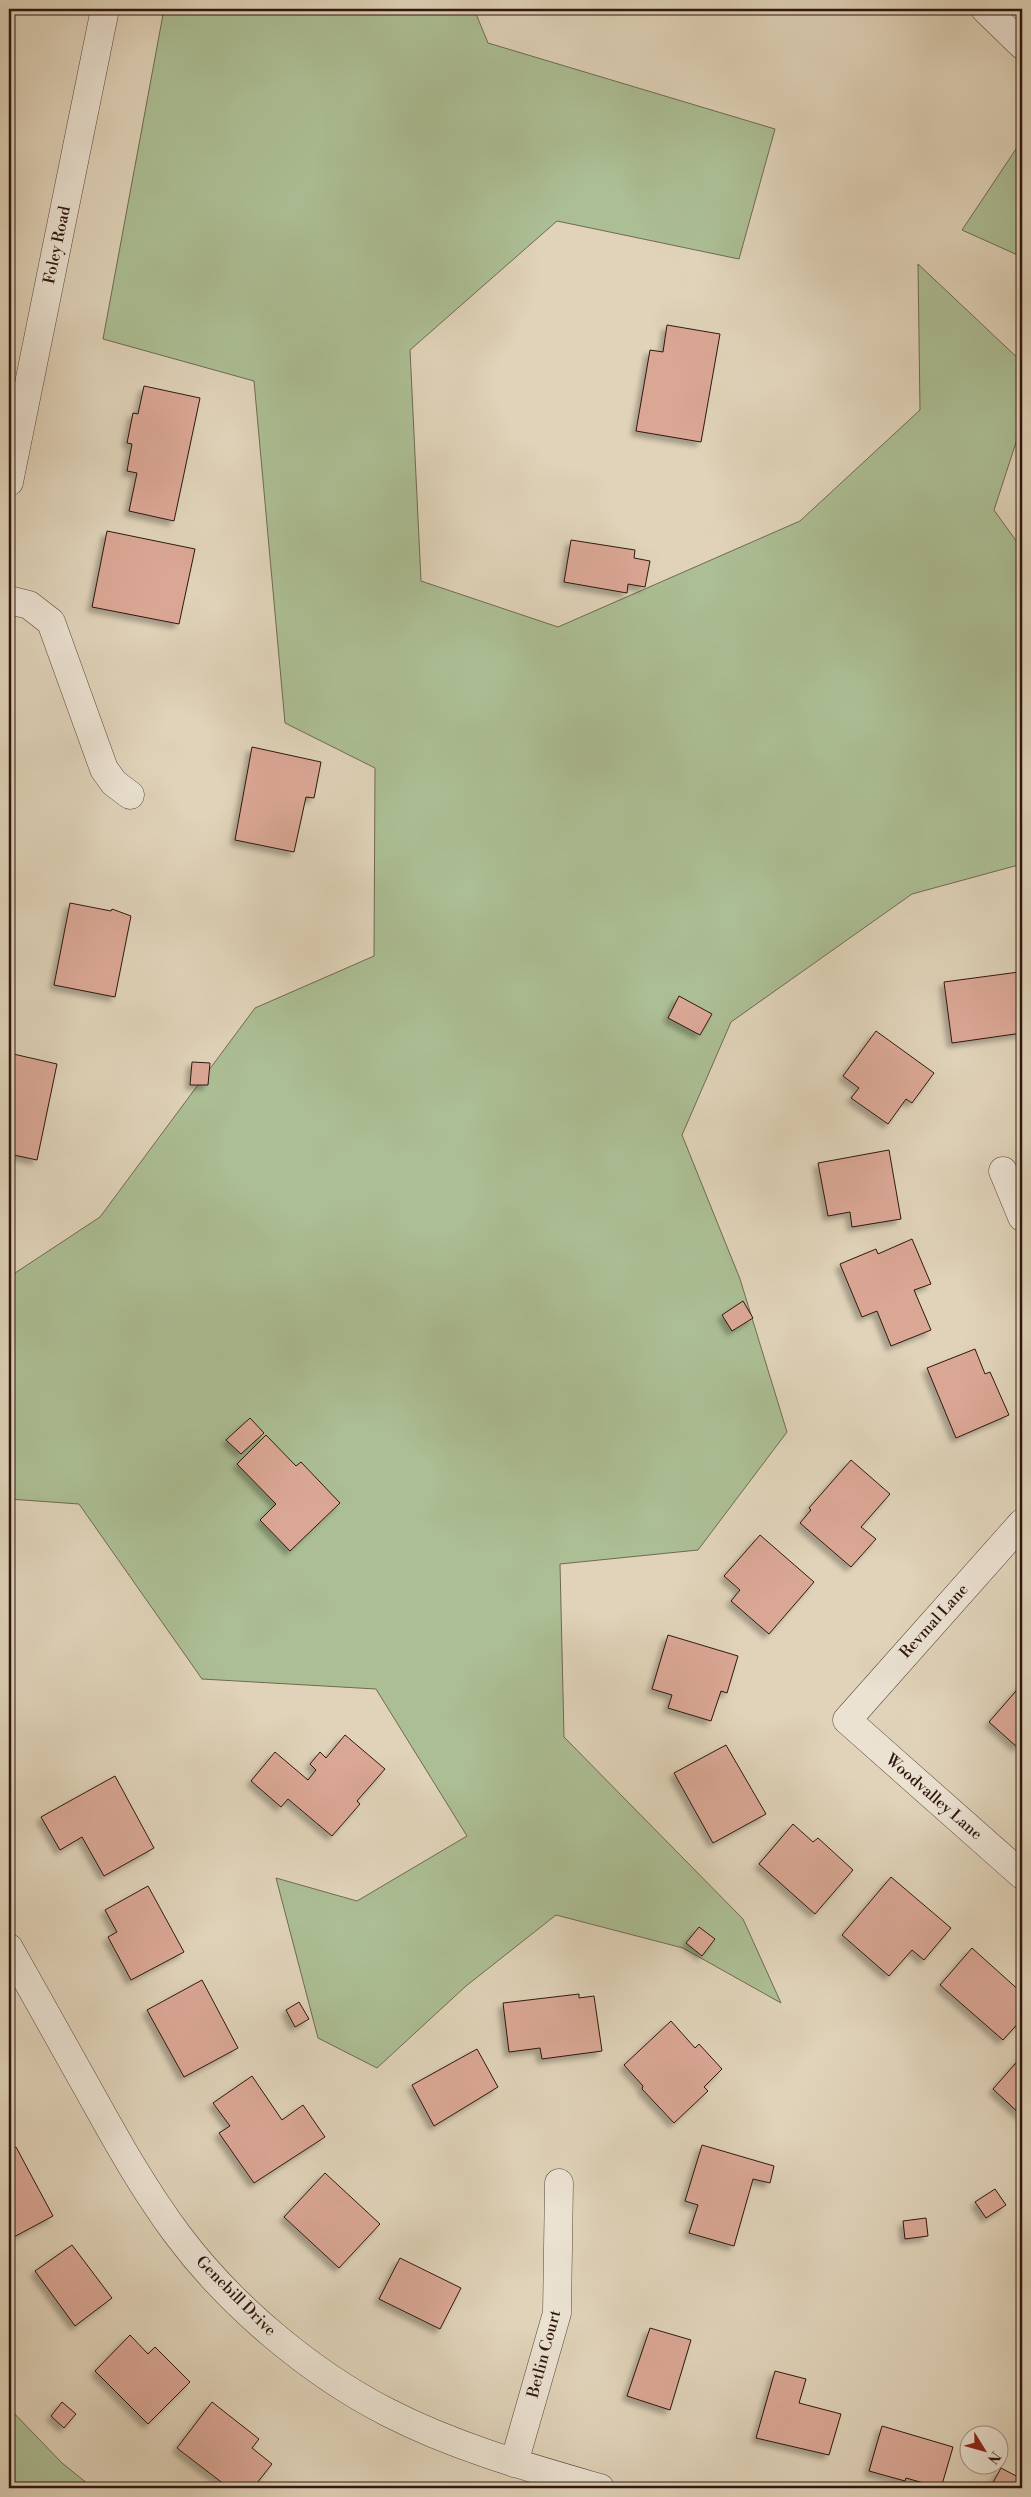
<svg xmlns="http://www.w3.org/2000/svg" width="1031" height="2497" font-family="'Libre Bodoni',serif">
<style>
.green{fill:#acbe94;stroke:#6e6a52}
.building{fill:#daa795;stroke:#2f170f;filter:url(#shadow)}
.lines{fill:none;stroke-linecap:round;stroke-linejoin:round}
.minor-casing{stroke:#5b463a;stroke-width:29}
.minor{stroke:#ebe2d2;stroke-width:28}
.labels{text-anchor:middle;dominant-baseline:central;stroke-width:4;stroke-linejoin:round;paint-order:stroke}
.street-label{font-size:16px;fill:#2f170f;stroke:#ebe2d2}
</style>
<defs>
<filter id="shadow"><feDropShadow dx="-4.5" dy="4.5" stdDeviation="2.5" flood-color="#0004"/></filter>
</defs>
<rect width="100%" height="100%" fill="#e0d3b9"/>
<filter id="stains"><feTurbulence type="fractalNoise" baseFrequency=".004" numOctaves="4"/><feColorMatrix values="0 0 0 0 .2 0 0 0 0 .09 0 0 0 0 .02 0 0 0 .5 -.17"/></filter>
<radialGradient id="worn" r=".72"><stop offset=".6" stop-color="#630" stop-opacity="0"/><stop offset="1" stop-color="#630" stop-opacity=".3"/></radialGradient>
<path class="green" d="M164,9h310l14,34 287,86 -36,130 -182,-38 -147,129 11,231 137,46 242,-106 120,-111 -2,-146 104,98v62l-28,86 28,39v315l-110,30 -181,128 -49,113 58,144 47,153 -89,118 -138,14 4,173 179,182 38,84 -98,-55 -127,-33 -90,71 -89,82 -59,-30 -42,-160 81,23 110,-65 -91,-147 -174,-10 -123,-175 -70,-5v-222l91,-60 155,-209 119,-52 1,-188 -90,-45 -31,-342 -151,-42z
M1022,140v117l-60,-27z
M9,2408l53,55 31,25h-84z"/>
<path class="building" d="M667,325l53,9 -19,108 -65,-11 14,-81 13,2z
M144,386l56,12 -26,123 -45,-10 8,-38 -10,-2 5,-27 -5,-1 6,-30 5,1z
M107,531l88,18 -16,75 -87,-17z
M571,540l64,10 -1,8 16,3 -5,26 -17,-3 -1,9 -63,-11z
M252,747l69,15 -7,36 -8,-1 -12,55 -59,-12z
M70,903l41,8 1,-2 19,7 -16,81 -61,-12z
M1019,972l3,22v39l-70,10 -8,-61z
M679,996l33,18 -12,21 -32,-17z
M876,1031l58,42 -22,30 -6,-4 -18,25 -37,-26 8,-10 -16,-12z
M9,1053l48,11 -20,96 -28,-6z
M192,1062l18,1 -2,22h-18z
M889,1150l12,69 -49,8 -2,-15 -22,4 -10,-53z
M912,1239l19,45 -17,6 17,40 -40,16 -14,-35 -15,6 -22,-53 36,-15 2,5z
M743,1301l10,17 -21,13 -10,-16z
M975,1349l10,25 5,-2 19,43 -53,23 -29,-70z
M250,1418l14,15 -23,21 -15,-14z
M266,1435l30,31 5,-4 39,41 -50,48 -30,-31 16,-16 -39,-40z
M851,1460l39,34 -29,33 15,12 -25,28 -51,-44 11,-13 -2,-2z
M760,1535l54,47 -45,52 -38,-33 9,-11 -16,-14z
M668,1635l70,21 -11,37 -6,-2 -10,30 -43,-13 4,-13 -20,-6z
M1022,1684v60l-5,3 -28,-25z
M345,1735l40,34 -28,32 3,3 -28,32 -44,-37 -7,8 -30,-26 24,-29 33,28 8,-10 -6,-6 10,-12 6,6z
M726,1745l40,69 -53,29 -39,-70z
M115,1776l39,72 -50,28 -22,-39 -22,13 -19,-33z
M793,1824l20,18 5,-4 35,32 -38,44 -56,-50z
M891,1877l60,51 -27,32 -12,-10 -23,26 -47,-41z
M148,1886l36,66 -53,28 -23,-43 9,-5 -12,-22z
M699,1927l16,12 -13,17 -16,-13z
M972,1948l50,45v26l-19,21 -63,-55z
M202,1980l36,68 -54,29 -37,-67z
M579,1994v4l15,-2 8,55 -60,8 -2,-11 -31,4 -6,-49z
M299,2002l10,17 -14,8 -9,-17z
M671,2021l24,27 4,-4 23,25 -18,18 4,4 -34,32 -32,-34 1,-3 -19,-21z
M477,2049l21,38 -64,39 -22,-41z
M1022,2056v60l-29,-27z
M252,2076l30,44 21,-15 22,32 -71,46 -35,-50 11,-7 -17,-23z
M702,2145l72,21 -4,17 -17,-4 -19,67 -45,-13 9,-28 -13,-4z
M16,2147l37,69 -41,22 -3,-5v-83z
M325,2173l55,51 -41,44 -55,-51z
M995,2189l11,16 -20,13 -11,-16z
M926,2218l2,18 -23,3 -2,-18z
M72,2245l40,53 -37,28 -40,-55z
M400,2258l61,30 -21,41 -61,-30z
M650,2328l41,12 -21,70 -43,-14z
M130,2335l18,19 7,-7 35,35 -42,42 -53,-53z
M775,2371l31,8 -7,24 42,11 -12,41 -73,-17z
M62,2402l14,12 -12,14 -13,-12z
M212,2402l47,37 -7,9 20,16 -19,24h-24l-52,-40z
M882,2426l71,21 -12,41 -35,-10 -1,3 -36,-10z
M1001,2468l21,11v9h-32z"/>
<g class="lines">
<defs>
<path id="minor" d="M985,9l37,36
M9,482l96,-473
M9,600l20,5 22,17 53,147 10,14 16,12
M1003,1171l19,46
M1022,1523l-175,197 175,155
M9,1948c28,50 56,100 84,150 26,47 52,93 84,136 52,70 132,138 210,178 68,35 140,55 213,76
M514,2463l43,-150 2,-130"/>
</defs>
<use href="#minor" class="minor-casing"/>
<use href="#minor" class="minor"/>
</g>
<g class="labels">
<g class="street-label">
<text transform="translate(57 245) rotate(-78)">Foley Road</text>
<text transform="translate(934 1621) rotate(-48)">Revmal Lane</text>
<text transform="translate(934 1797) rotate(41)">Woodvalley Lane</text>
<text transform="translate(236 2296) rotate(45)">Genebill Drive</text>
<text transform="translate(544 2354) rotate(-75)">Betlin Court</text>
</g>
</g>
<rect width="1031" height="2497" fill="none" stroke="#e0d3b9" stroke-width="30"/>
<rect x="10" y="10" width="1011" height="2477" fill="none" stroke="#2f170f" stroke-width="2.5"/>
<rect x="15" y="15" width="1001" height="2467" fill="none" stroke="#2f170f"/>
<g transform="translate(984 2450) rotate(127)"><circle r="24" fill="#ebe2d2" stroke="#a09184"/>
<path d="M0-4L9 19L0 12L-9 19Z" fill="#8f2418"/>
<text y="-8" font-size="14" font-weight="bold" text-anchor="middle" fill="#2f170f">N</text>
</g>
<rect width="100%" height="100%" filter="url(#stains)"/>
<rect width="100%" height="100%" fill="url(#worn)"/>
</svg>
